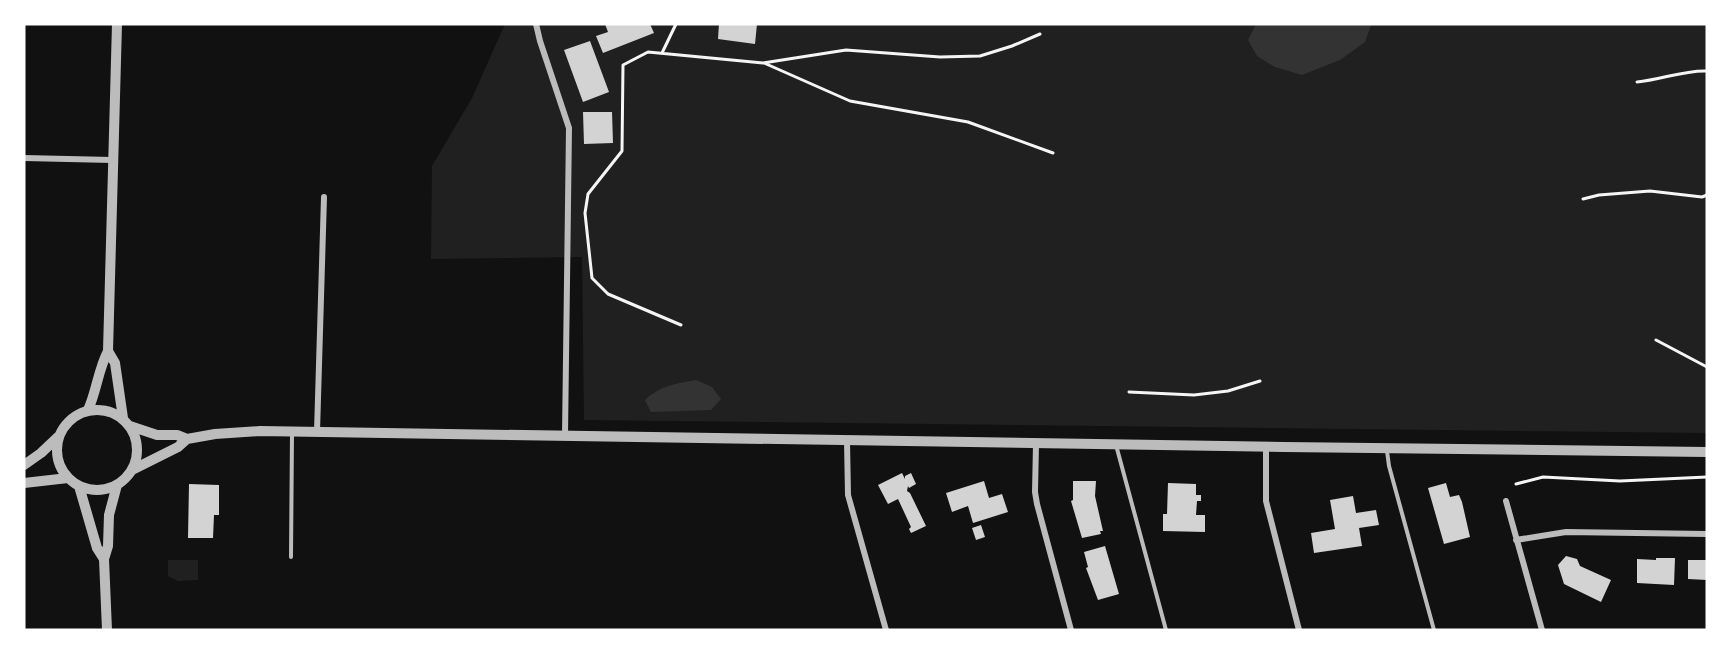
<svg xmlns="http://www.w3.org/2000/svg" width="1731" height="654" font-family="Karla,sans-serif">
<style>
.green{fill:#202020}
.water{fill:#333}
.building{fill:#d3d3d3}
.lines{fill:none;stroke-linecap:round;stroke-linejoin:round}
.path{stroke:#f5f5f5;stroke-width:3}
.service{stroke:#bcbcbc;stroke-width:4}
.minor{stroke:#bcbcbc;stroke-width:6}
.tertiary{stroke:#bcbcbc;stroke-width:10}
</style>
<rect width="100%" height="100%" fill="#111"/>
<path class="green" d="M505,24h1202v409l-1123,-13 -2,-163 -151,2 1,-93 40,-68z
M168,560h30v20l-20,1 -10,-5z"/>
<path class="water" d="M1256,24h115v1l-6,17 -25,18 -38,15 -27,-8 -18,-11 -9,-16z
M696,380l16,7 9,12 -10,11 -60,2 -6,-12c14,-14 32,-17 51,-20z"/>
<path class="building" d="M605,24h45l4,9 -51,20 -7,-17 12,-4z
M719,24h38l-2,20 -37,-5z
M590,41l19,51 -26,10 -19,-52z
M583,112h29l1,31 -29,1z
M902,473l3,6v-3l6,-3 5,11 -7,4 -1,-2 -1,5 3,2 16,33 -15,7 -2,-4 2,-2 -13,-28 -10,5 -10,-19z
M984,481l5,17 13,-4 6,18 -35,11 -5,-17 -16,6 -6,-19z
M1073,481h23l-1,15 8,35h-3l1,3 -19,4 -11,-37 2,-1z
M1168,483l28,1v11h5v6h-4l-1,14h9v17l-42,-1v-17h4z
M1446,483l4,14 9,-2 3,7 8,35 -26,7 -16,-56z
M189,484l30,1v30h-5l-1,23h-25z
M1353,496l3,17 20,-3 3,15 -20,3 3,18 -48,7 -3,-20 24,-4 -5,-29z
M981,525l4,12 -9,3 -4,-12z
M1105,546l14,48 -21,6 -12,-32 2,-1 -4,-15z
M1566,556l11,3 3,7 31,14 -10,22 -37,-18 -6,-19z
M1656,558h19l-1,27 -37,-2v-24l19,1z
M1688,560h19v20l-19,-1z"/>
<g class="lines">
<path class="path" d="M662,53l14,-29
M764,63l86,38 118,21 85,31
M1637,82c24,-2 46,-12 70,-11
M1583,199l16,-4 51,-4 52,6 5,-2
M681,325l-73,-31 -16,-16 -7,-65 3,-19 34,-43 1,-86 25,-13 115,11 83,-13 94,7 40,-1 32,-10 28,-12
M1656,340l51,27
M1129,392l65,3 34,-4 32,-10
M1516,484l27,-7 77,4 87,-4"/>
<path class="service" d="M1116,445l50,185
M1387,451l2,15 45,164
M291,557l1,-124"/>
<path class="minor" d="M536,24l4,17 29,87 -4,307
M24,158l88,2
M317,432l7,-235
M847,441l1,54 38,135
M1036,444l-1,48 2,12 34,126
M1266,447v54l33,129
M1506,501l36,129
M1516,540l50,-8 141,2"/>
<path class="tertiary" d="M108,351l7,12 8,55
M57 450a40 40 0 1 1 80 0a40 40 0 1 1-80 0Z
M88,410c9,-20 10,-40 20,-59l9,-327
M130,426l27,9h20l10,4 28,-5 45,-3 1024,16 423,5
M24,465l17,-12 18,-17
M132,470l46,-23 9,-8
M24,483l44,-5
M79,486l18,62 7,11
M107,630l-3,-71 4,-13 1,-31 8,-30"/>
</g>
<rect width="1731" height="654" fill="none" stroke="#ffffff" stroke-width="51"/>
</svg>
